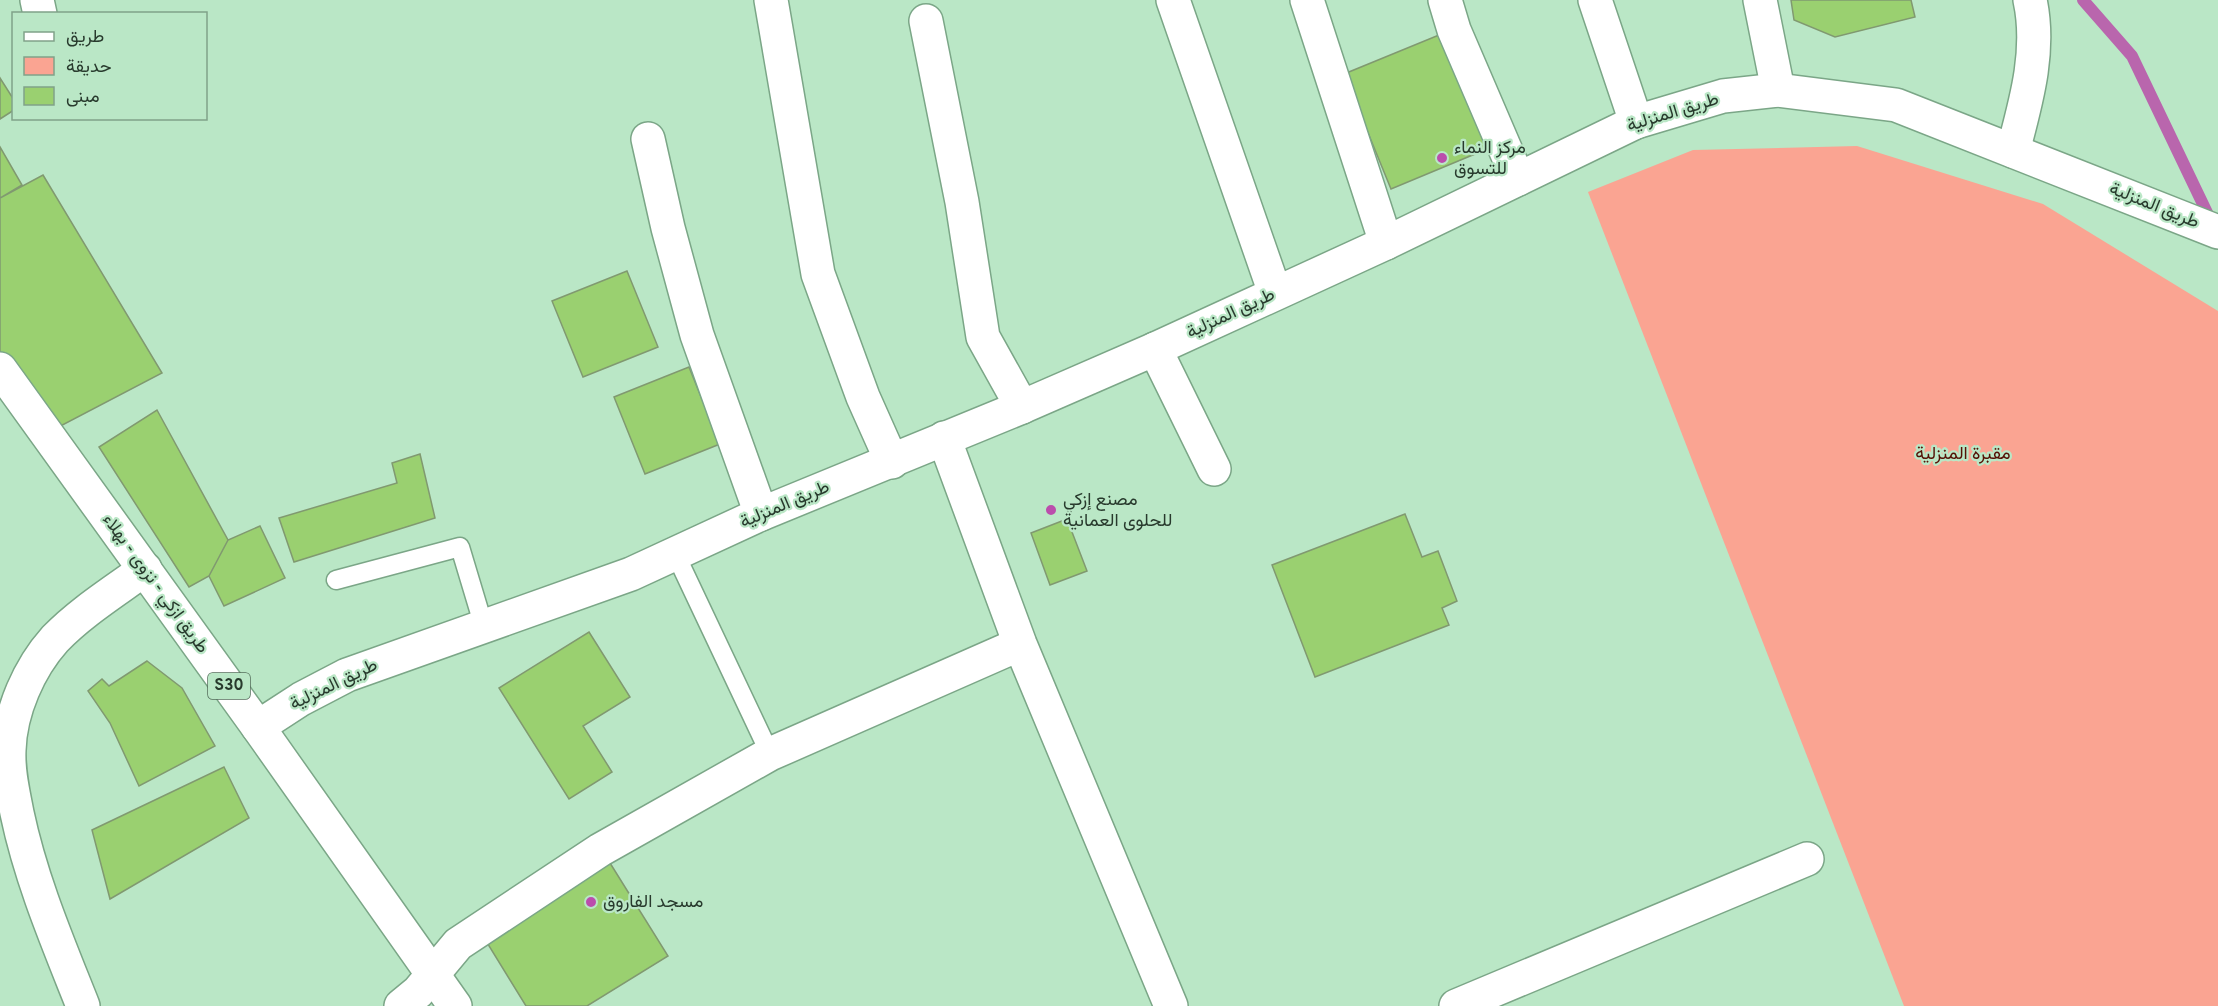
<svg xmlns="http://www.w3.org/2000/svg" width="2218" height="1006" font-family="Overpass,Vazirmatn,sans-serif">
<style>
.green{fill:#faa492}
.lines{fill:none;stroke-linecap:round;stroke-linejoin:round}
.stream{stroke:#b966ad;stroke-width:12}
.building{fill:#9ad070;stroke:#809970;stroke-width:1.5}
.lane-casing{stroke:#7ba687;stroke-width:21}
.street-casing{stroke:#7ba687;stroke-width:36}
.secondary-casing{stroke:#7ba687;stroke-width:36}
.primary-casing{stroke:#7ba687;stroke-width:36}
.lane{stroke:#fff;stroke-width:18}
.street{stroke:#fff;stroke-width:33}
.secondary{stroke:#fff;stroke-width:33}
.primary{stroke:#fff;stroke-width:33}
.poi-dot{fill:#bb4dac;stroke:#bae7c6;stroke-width:2}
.labels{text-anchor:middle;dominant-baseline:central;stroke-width:4.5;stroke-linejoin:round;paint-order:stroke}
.shield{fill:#bae7c6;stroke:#546e5b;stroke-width:1.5}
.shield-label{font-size:16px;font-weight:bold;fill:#283a2d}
.street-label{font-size:18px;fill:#283a2d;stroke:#bae7c6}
.poi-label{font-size:18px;fill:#283a2d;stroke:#bae7c6;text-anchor:start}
.park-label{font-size:18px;fill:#551105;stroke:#bae7c6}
</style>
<rect width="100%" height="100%" fill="#bae7c6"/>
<path class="green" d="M1857,146l186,58 175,107v695h-314l-316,-814 105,-42z"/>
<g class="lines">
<path class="stream" d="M2083,0l49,56 80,167"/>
</g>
<path class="building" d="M1791,0h120l4,17 -80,20 -41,-17z
M1439,35l48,114 -96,40 -47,-115z
M0,78l14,22v10l-14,9z
M0,147l22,38 -22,13z
M43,175l119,198 -113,59 -49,-78v-156z
M627,271l31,76 -75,30 -31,-76z
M689,367l31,77 -75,30 -31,-77z
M157,410l71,130 -19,36 -20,11 -90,-140z
M420,454l15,64 -141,44 -15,-44 118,-35 -5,-20z
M1405,514l17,43 16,-6 19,50 -15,7 7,17 -134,52 -43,-112z
M1067,519l20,52 -37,14 -19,-52z
M260,526l25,52 -61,28 -15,-30 19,-36z
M589,632l41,65 -47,29 29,46 -43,27 -70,-111z
M147,661l35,27 33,58 -76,40 -29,-63 -22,-32 14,-12 7,7z
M224,767l25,51 -139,81 -18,-69z
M610,863l58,93 -81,50h-61l-40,-65z"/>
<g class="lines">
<defs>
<path id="lane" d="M675,553l95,201
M336,580l124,-33 24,80"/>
<path id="street" d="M37,0l3,14
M771,0l47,274 45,123 29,65
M1173,0l102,293
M1307,0l79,243
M1445,0l9,30 64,149
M1595,0l41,122
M1760,0l18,90
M926,21l36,181 21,135 39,70
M648,139l20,89 29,107 64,179
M2013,151c13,-49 28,-100 17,-151
M1155,349l59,120
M944,438l76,206 151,362
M83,1006c-25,-63 -52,-126 -66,-193 -4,-21 -9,-41 -8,-63 1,-39 20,-82 46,-111 26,-27 60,-48 90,-70
M401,1006l17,-14 40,-48 142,-94 170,-96 250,-110
M1456,1006l351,-147"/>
<path id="secondary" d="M258,727l43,-28 46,-24 284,-101 130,-60 261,-107 133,-58 231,-106 250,-121 87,-26 55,-6 118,15 322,127"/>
<path id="primary" d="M0,369l258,358 197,279"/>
</defs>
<use href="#lane" class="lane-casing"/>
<use href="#street" class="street-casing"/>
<use href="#secondary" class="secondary-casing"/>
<use href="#primary" class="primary-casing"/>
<use href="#lane" class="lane"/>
<use href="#street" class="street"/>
<use href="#secondary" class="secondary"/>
<use href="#primary" class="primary"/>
</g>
<g class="poi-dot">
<circle cx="1442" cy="158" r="6"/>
<circle cx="1051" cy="510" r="6"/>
<circle cx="591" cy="902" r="6"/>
</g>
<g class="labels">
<rect class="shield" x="208" y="673" width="42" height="26" rx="4.5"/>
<g class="shield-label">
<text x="229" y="686">S30</text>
</g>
<g class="street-label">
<text transform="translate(1673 113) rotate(-17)">طريق المنزلية</text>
<text transform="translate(2154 206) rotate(22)">طريق المنزلية</text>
<text transform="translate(1231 314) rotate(-25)">طريق المنزلية</text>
<text transform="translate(785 505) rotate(-23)">طريق المنزلية</text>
<text transform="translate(155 584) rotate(54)">طريق ازكي - نزوى - بهلاء</text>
<text transform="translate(334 685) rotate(-26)">طريق المنزلية</text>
</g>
<g class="poi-label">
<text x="1454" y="148">مركز النماء<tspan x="1454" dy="21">للتسوق</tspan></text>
<text x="1063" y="500">مصنع إزكي<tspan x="1063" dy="21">للحلوى العمانية</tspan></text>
<text x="603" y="902">مسجد الفاروق</text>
</g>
<g class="park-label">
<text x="1963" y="454">مقبرة المنزلية</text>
</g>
</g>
<rect x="12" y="12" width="195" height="108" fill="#bae7c6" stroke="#80a289" stroke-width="1.5"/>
<rect x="24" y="32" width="30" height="9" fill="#ffffff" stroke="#80a289" stroke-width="1.5"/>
<text x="66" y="42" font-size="18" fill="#283a2d">طريق</text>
<rect x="24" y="57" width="30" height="18" fill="#faa492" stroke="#80a289" stroke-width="1.5"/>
<text x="66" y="72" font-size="18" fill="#283a2d">حديقة</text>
<rect x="24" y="87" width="30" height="18" fill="#9ad070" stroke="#80a289" stroke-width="1.5"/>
<text x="66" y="102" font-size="18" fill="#283a2d">مبنى</text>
</svg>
